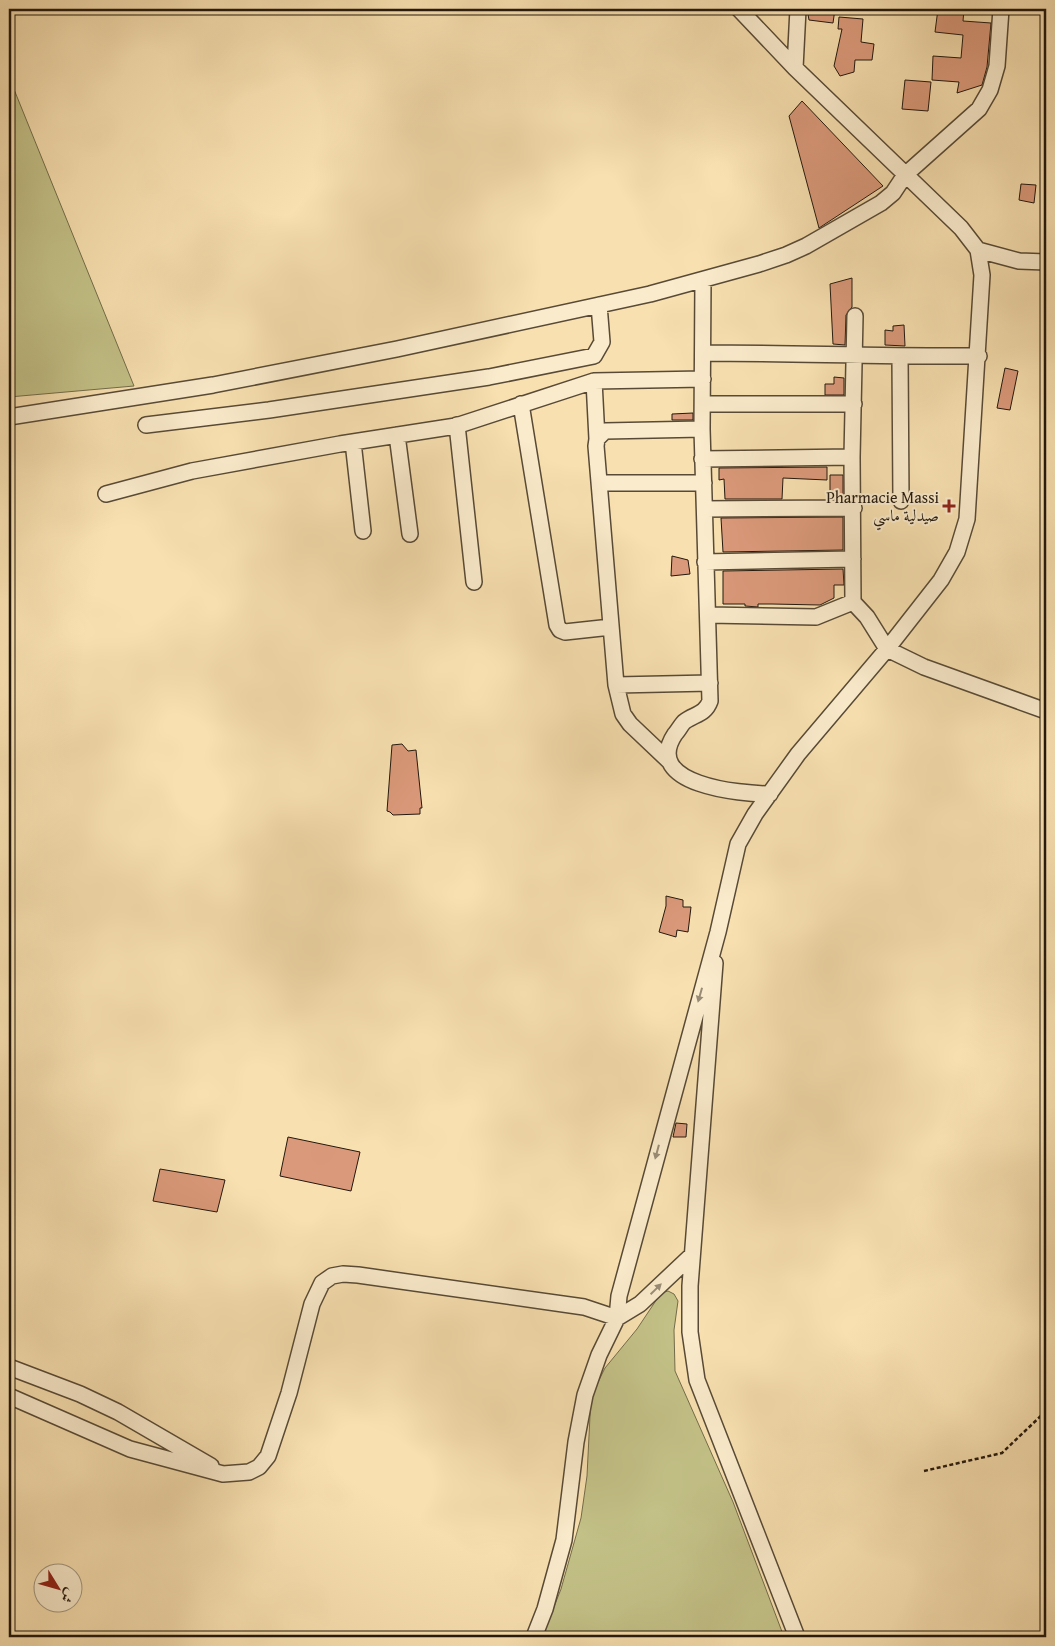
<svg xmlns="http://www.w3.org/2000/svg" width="1055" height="1646" font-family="'Gentium Book Plus',Amiri,serif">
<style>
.green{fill:#c3c187;stroke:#736c4a}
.building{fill:#da997a;stroke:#23180d}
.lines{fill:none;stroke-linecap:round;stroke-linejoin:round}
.minor-casing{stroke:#584a36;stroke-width:18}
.path{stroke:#23180d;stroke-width:2.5;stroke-dasharray:4 2.5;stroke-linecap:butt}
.minor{stroke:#faebcc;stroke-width:15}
.oneway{fill:#998c76}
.poi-dot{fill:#8f2418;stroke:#faebcc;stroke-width:2}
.labels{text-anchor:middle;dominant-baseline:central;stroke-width:4;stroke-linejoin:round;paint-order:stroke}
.poi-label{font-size:16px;fill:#23180d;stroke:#faebcc;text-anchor:end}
</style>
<rect width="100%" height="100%" fill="#f8e0b0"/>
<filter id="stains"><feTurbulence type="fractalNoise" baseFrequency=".004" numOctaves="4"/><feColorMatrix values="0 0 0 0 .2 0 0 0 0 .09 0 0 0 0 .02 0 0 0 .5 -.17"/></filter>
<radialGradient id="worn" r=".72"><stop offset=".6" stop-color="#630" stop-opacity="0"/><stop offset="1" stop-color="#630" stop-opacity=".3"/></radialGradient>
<path class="green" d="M9,77l125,309 -125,11z
M668,1291l6,3 4,7 -4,29 1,41 58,131 51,135h-242l19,-48 20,-71 6,-42 4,-80 14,-28 32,-39 24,-36z"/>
<path class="building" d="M807,9h28l-2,14 -24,-3z
M938,9h26l-1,12 28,2 -4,44 -5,18 -25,8 2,-11 -27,-2 1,-24 28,2 2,-23 -28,-3z
M839,17l24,2 -2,23 13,2 -2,16h-17l-1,12 -14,4 -6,-10 8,-37h-4z
M905,80l26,2 -3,29 -26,-2z
M802,101l81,85 -64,42 -30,-112z
M1021,184l15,1 -2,18 -15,-3z
M852,278v29l-6,8 -1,30 -12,-1 -3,-60z
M904,325l1,21 -20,-1v-15l8,1v-5z
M1005,368l13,3 -8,39 -13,-2z
M834,377l10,1v17h-19v-11h9z
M693,413v7h-21v-6z
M827,467v13l-44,-2 -1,21h-57l-1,-20 -5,1v-12z
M830,475h13v24h-13z
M843,517v33l-120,2 -2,-34z
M672,556l16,4 2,14 -19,2z
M843,569l1,16h-10v13l-14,7 -48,-1h-14v3l-13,-1v-2h-22v-33z
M402,744l6,7 8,-1 6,58h-2v6l-27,1 -3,-3 -3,-1 5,-66z
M666,896l17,4v7h8l-3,25 -11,-2 -1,7 -17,-5 7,-26z
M676,1123l11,1 -1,13h-13z
M288,1137l72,15 -9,39 -71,-15z
M160,1169l65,11 -8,32 -64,-11z"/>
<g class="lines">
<defs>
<path id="minor" d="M795,68l3,-59
M978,250l41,11 27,1
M703,280l-1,149 8,272c-5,14 -16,13 -26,21 -3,3 -6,9 -9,12 -34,51 66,60 95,60
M855,316l-3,141 1,145 14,15 20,32 37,18 122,44
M704,353c92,0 183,4 275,3
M900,357l1,144
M594,381l3,58
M521,404l36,221 3,5 5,2 46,-5
M703,404h151
M9,417l204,-32 184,-36 253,-55 109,-30 27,-9 20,-9 75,-43 12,-10 12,-18 74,-66 11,-19 7,-24 4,-57
M146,425l123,-15 220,-33 105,-21 8,-14 -3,-37
M457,425l17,157
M397,435l13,99
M353,442l10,89
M702,459l150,-2
M599,483h105
M106,494l86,-23 148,-27 116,-18 138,-45 109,-2
M705,509l149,-1
M705,562l148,-3
M708,615l108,2 37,-15
M616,685l94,-2
M669,761l-39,-37 -7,-10 -7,-29 -20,-239 1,-7 8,-8 97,-2
M715,963l-25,323v46l7,48 100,257
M9,1367l71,27 38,18 93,54
M9,1396l121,53 93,25 26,-2 10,-5 9,-11 21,-63 23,-89 10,-21 10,-7 11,-2 15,1 226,32 33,11 23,-14 52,-49
M534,1637l11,-28 19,-69 12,-98 9,-47 14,-40 18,-37 2,-22 99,-364 20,-88 17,-30 43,-60 89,-105 54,-69 16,-28 10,-33 15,-244 -4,-25 -17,-22 -166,-160 -56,-59"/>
</defs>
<use href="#minor" class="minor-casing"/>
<path class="path" d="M924,1471l78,-18 44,-42"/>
<use href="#minor" class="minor"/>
</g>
<defs><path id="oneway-solid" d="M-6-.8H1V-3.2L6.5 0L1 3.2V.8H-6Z" transform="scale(1.25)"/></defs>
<g class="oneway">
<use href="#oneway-solid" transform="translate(700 995) rotate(106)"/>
<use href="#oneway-solid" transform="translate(657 1152) rotate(105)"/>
<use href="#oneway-solid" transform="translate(656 1289) rotate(-44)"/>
</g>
<path class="poi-dot" d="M946.5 498.5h5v5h5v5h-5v5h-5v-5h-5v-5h5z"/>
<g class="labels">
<g class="poi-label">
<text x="939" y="497">Pharmacie Massi<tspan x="939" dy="18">صيدلية ماسي</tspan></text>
</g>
</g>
<rect width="1055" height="1646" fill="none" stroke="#f8e0b0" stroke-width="30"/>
<rect x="10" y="10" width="1035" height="1626" fill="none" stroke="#23180d" stroke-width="2.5"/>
<rect x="15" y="15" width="1025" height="1616" fill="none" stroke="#23180d"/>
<g transform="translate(58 1588) rotate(127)"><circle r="24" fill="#faebcc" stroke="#a49780"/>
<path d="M0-4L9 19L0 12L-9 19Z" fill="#8f2418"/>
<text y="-8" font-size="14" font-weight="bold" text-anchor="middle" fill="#23180d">ش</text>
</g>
<rect width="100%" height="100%" filter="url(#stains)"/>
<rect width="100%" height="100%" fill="url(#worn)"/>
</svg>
